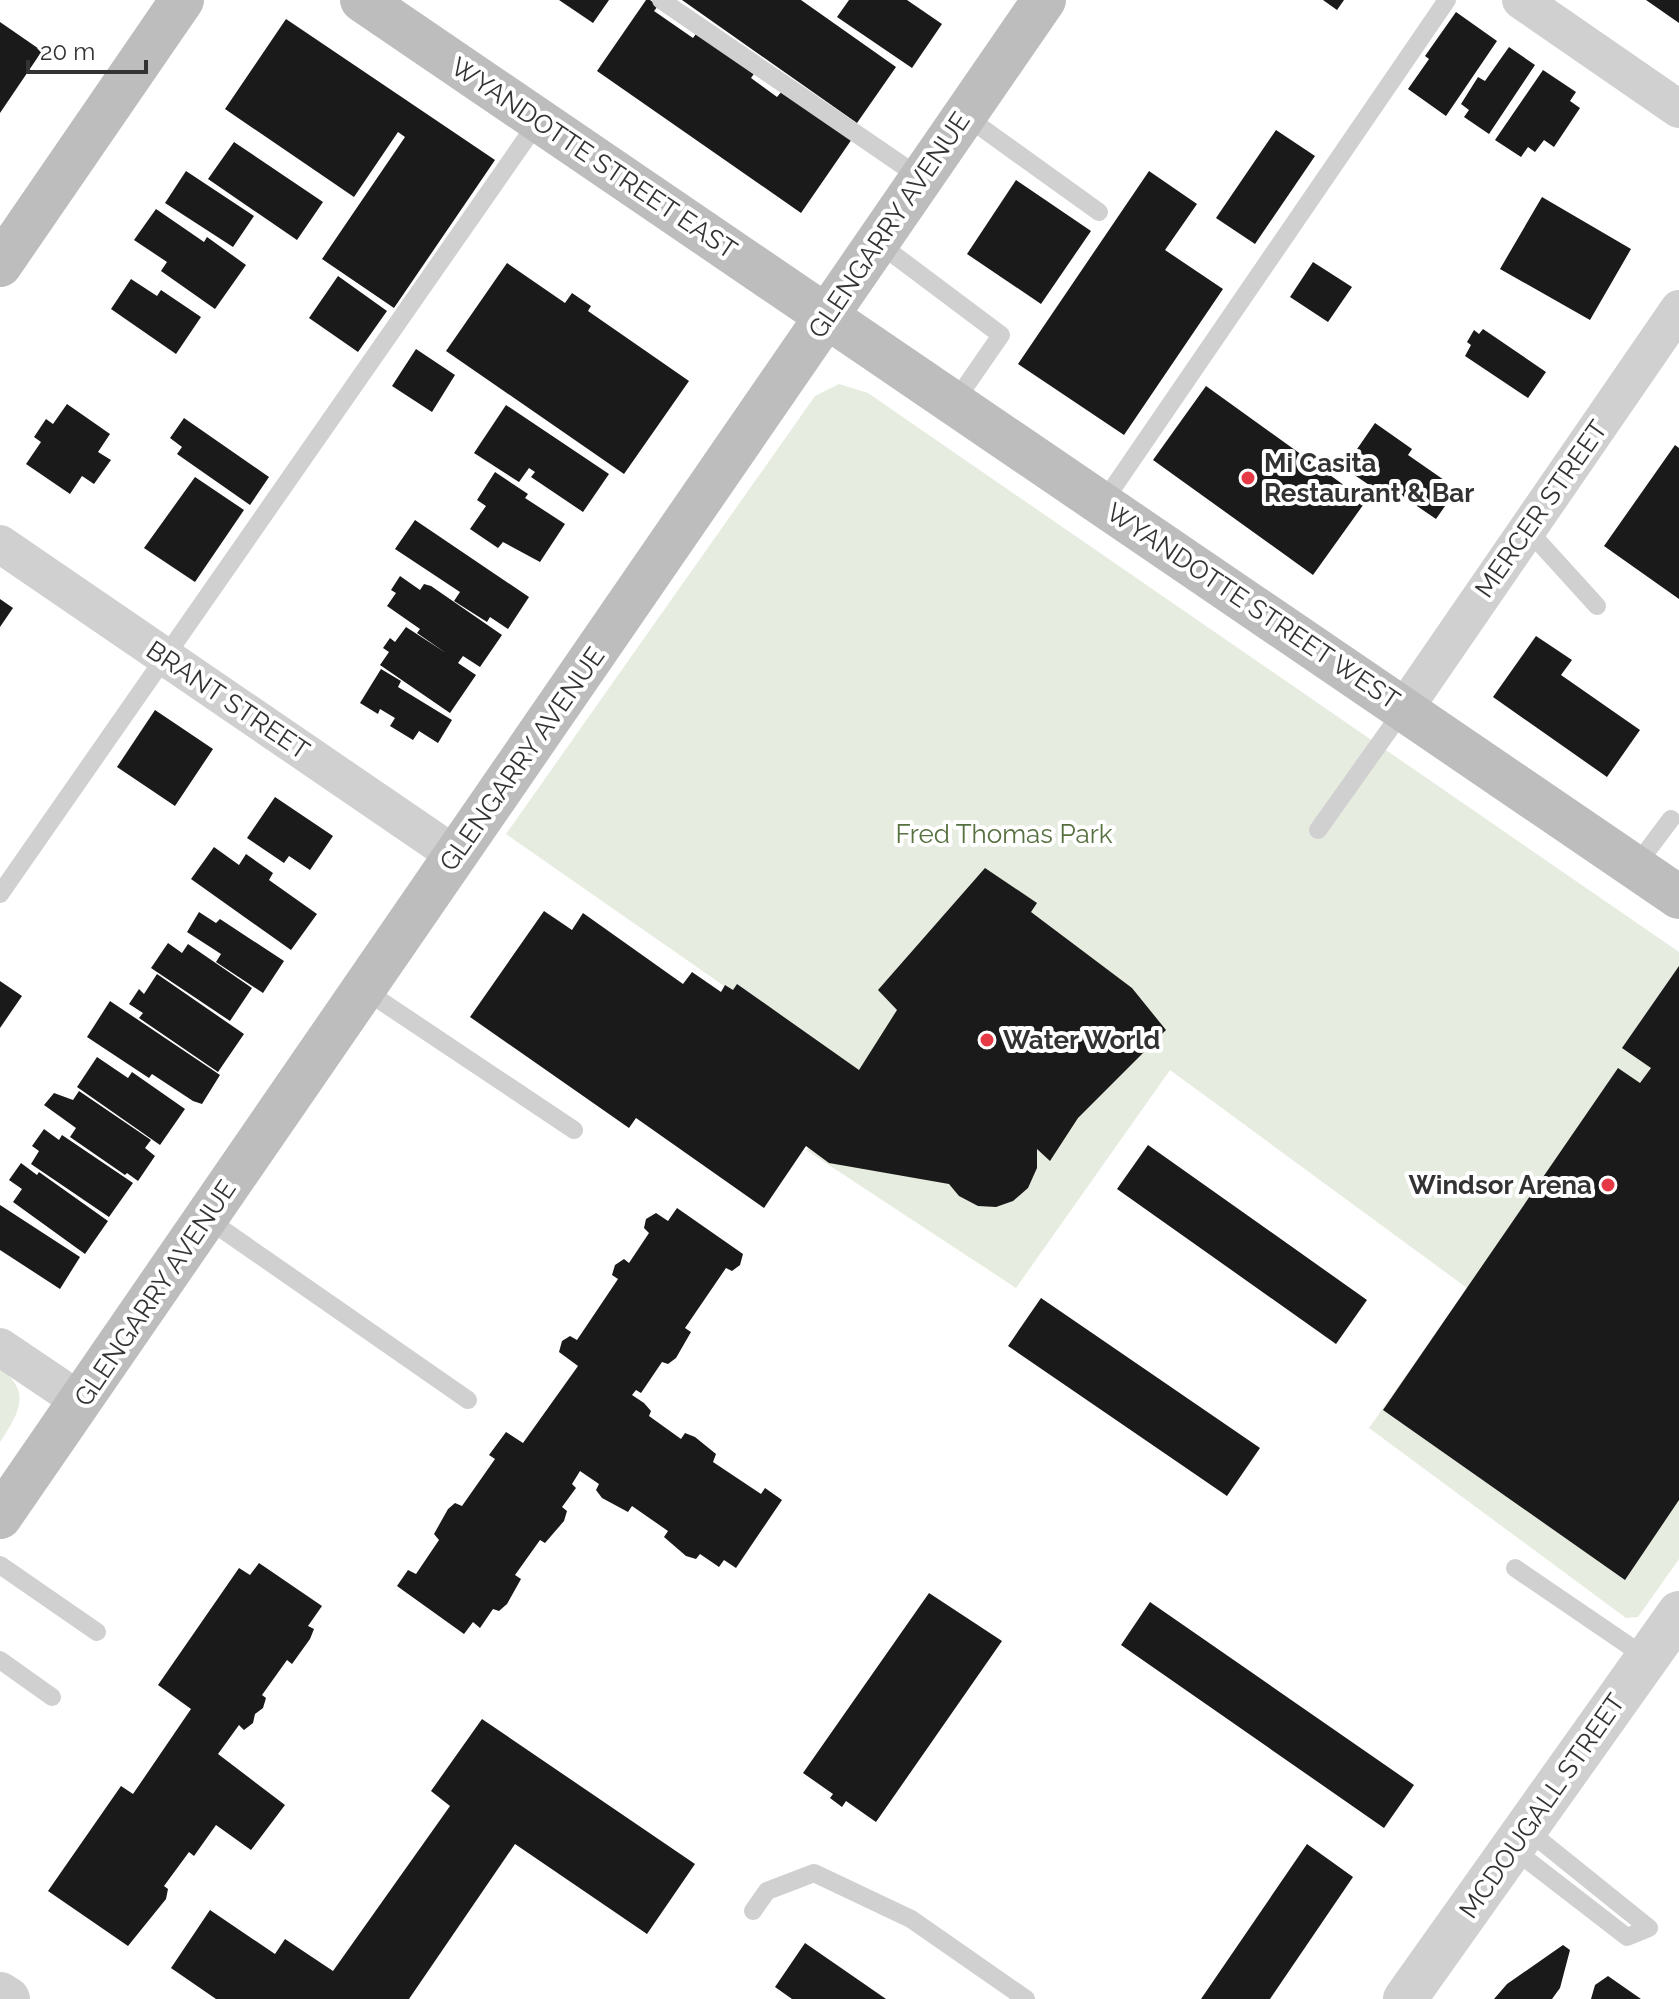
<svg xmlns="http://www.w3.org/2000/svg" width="1679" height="1999" font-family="Raleway,sans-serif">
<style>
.green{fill:#e6ecdf}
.building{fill:#1a1a1a}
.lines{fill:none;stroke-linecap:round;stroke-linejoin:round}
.service{stroke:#d0d0d0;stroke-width:18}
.minor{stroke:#d0d0d0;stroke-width:38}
.tertiary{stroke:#d0d0d0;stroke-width:44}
.secondary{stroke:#bdbdbd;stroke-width:44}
.poi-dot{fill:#e63946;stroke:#fff;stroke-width:3}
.labels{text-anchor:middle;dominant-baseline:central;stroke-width:8;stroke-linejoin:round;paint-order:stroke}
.street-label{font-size:26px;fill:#333;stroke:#fff}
.poi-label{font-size:26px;font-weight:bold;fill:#333;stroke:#fff;text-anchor:start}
.park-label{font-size:26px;fill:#56703f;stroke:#fff}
</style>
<rect width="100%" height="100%" fill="#fff"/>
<path class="green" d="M839,384l29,9 811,559v607l-41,58 -12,1 -257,-190 98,-140 -297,-218 -154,218 -210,-138 50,-72 -350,-244 309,-438z
M0,1369c33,22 18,46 0,73z"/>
<path class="building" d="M559,0h50l-16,23z
M646,0h4l8,6 -4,5 39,27 5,-7 58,40 -5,7 26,19 5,-6 70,48 -51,74 -204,-142z
M682,0h119l95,67 -39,56z
M849,0h58l35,24 -30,44 -75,-51z
M1323,0h21l-7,10z
M1646,0h33v23z
M1456,12l41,29 -51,75 -38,-27 21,-30 -4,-3z
M286,19l209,141 -101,148 -72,-49 83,-122 -7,-5 -44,65 -129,-88z
M0,22l42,29 -42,62z
M1509,47l26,18 -46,69 -25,-17 5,-7 -8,-6 17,-27 7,4z
M1543,70l33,22 -6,9 10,7 -26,39 -10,-7 -9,12 -7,-5 -7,10 -26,-17z
M1276,130l39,26 -60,88 -39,-26z
M234,142l89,60 -26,38 -89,-61z
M186,171l68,45 -21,31 -68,-44z
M1149,171l48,33 -32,46 58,39 -99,146 -106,-71z
M1016,180l75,51 -50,73 -74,-50z
M1542,197l89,52 -41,71 -90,-51z
M156,209l48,33 3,-5 39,28 -31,44 -54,-38 6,-9 -33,-22z
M1313,262l39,25 -24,35 -38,-25z
M507,263l58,40 7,-10 19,13 -3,5 101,70 -65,93 -178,-123z
M338,276l49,35 -29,41 -49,-34z
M131,279l26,17 4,-6 40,27 -25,37 -65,-45z
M1483,329l63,43 -18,26 -63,-42 6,-11 -4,-3 7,-12 5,4z
M416,349l39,26 -23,37 -40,-26z
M1206,386l160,115 -53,74 -160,-115z
M67,404l43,30 -12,18 13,8 -17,24 -12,-8 -12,18 -44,-30 15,-22 -7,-5 12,-18 7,5z
M506,405l103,69 -26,38 -52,-35 4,-5 -6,-4 -10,14 -45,-29z
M184,418l85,59 -19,28 -73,-51 5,-7 -12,-9z
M1375,423l37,26 -4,6 49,34 -21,30 -47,-32 -5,8 -40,-27z
M1675,445l4,3v151l-75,-53z
M495,472l33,22 -3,4 40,26 -25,38 -37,-20 -5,6 -28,-19 16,-23 -9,-6z
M195,477l49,33 -49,72 -51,-34z
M415,520l114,77 -21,32 -18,-12 -3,5 -33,-21 6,-9 -65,-43z
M400,576l20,14 4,-6 7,2 71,49 -22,32 -17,-11 -5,7 18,12 -26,38 -70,-48 9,-13 -6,-4 7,-10 5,4 11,-15 40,26 -29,-20 3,-4 -33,-23 9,-13 -5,-3z
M0,599l13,9 -13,19z
M1536,636l36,24 -11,15 79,55 -33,47 -114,-80z
M381,669l20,12 -3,6 54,33 -14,23 -19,-12 -6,9 -23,-14 5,-8 -15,-9 -2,5 -18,-11z
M155,710l58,39 -38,57 -58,-39z
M275,797l58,39 -23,34 -21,-14 -5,7 -37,-25z
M214,847l25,18 7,-11 27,19 -4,7 48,34 -26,36 -100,-71z
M985,868l52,35 -6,9 101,76 34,42 -88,88 -28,43 -13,-12v19l-9,20 -15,13 -17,6 -18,-1 -19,-10 -10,-12 -120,-21 -23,-17 -42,62 -128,-90 -7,10 -159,-111 74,-106 28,19 11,-17 100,71 9,-12 29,20 4,-7 8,5 4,-6 122,86 38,-60 -19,-20z
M199,912l17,11 4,-4 64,42 -21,32 -47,-31 5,-8 -34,-22z
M168,943l14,10 6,-9 64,44 -22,33 -79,-53z
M1679,966v534l-54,80 -242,-170 235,-342 22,15 11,-15 -29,-20z
M157,974l87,60 -26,38 -79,-54 4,-5 -14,-9 10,-15 5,5z
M0,981l22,15 -22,32z
M110,1001l110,74 -18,29 -9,-3 -41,-27 -3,4 -62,-41z
M97,1057l31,21 4,-6 53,37 -25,36 -83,-58z
M79,1091l72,49 -6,8 10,8 -17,25 -11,-8 -2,2 -55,-38 6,-9 -32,-23 10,-12 19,7z
M44,1129l15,11 3,-5 71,48 -24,34 -78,-53 8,-13 -7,-5z
M1148,1145l219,155 -31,44 -219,-155z
M21,1163l16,12 2,-3 69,49 -23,33 -72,-52 9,-13 -13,-9z
M0,1205l80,52 -20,32 -60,-39z
M677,1208l66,46 -3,11 -8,6 -6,-3 -41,60 6,4 -15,26 -8,6 -6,-2 -21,31 -5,-3 -4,5 12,8 7,8 -2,5 32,23 4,-6 10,4 21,17 -3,8 48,32 4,-6 17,12 -46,68 -12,-8 -5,7 -19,-13 -4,5 -10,-3 -22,-19 4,-6 -36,-25 -4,6 -26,-14 -6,-8 3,-6 -19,-13 -8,13 4,4 -14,19 5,4 -3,10 -19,22 -5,-3 -25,35 6,4 -14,25 -8,7 -6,-2 -13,19 -7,-6 -9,12 -67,-48 11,-16 8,4 23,-34 -5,-6 14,-25 7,-6 7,3 33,-47 -6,-4 17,-23 17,11 55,-77 -19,-14 3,-11 8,-5 7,4 41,-61 -6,-4 3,-10 9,-6 5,4 20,-30 -5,-5 2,-9 10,-6 12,8z
M1041,1298l219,150 -33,48 -219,-150z
M259,1563l63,43 -14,20 6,3 -4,10 -18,25 -5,-4 -25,35 4,3 -3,10 -8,6 -2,9 -9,7 -5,-5 -21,29 67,51 -34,45 -35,-25 -22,31 -5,-4 -25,34 4,3 -2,10 -38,47 -80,-55 73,-105 12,8 58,-85 -33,-24 81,-117 11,7z
M929,1593l73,48 -126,181 -30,-21 -4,6 -12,-9 3,-4 -30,-21z
M1150,1602l264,183 -30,43 -263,-183z
M482,1719l213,145 -48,70 -132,-90 -106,155h-193l-45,-31 39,-58 65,44 10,-15 48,32 117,-165 -19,-15z
M1307,1844l46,33 -83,122h-69z
M805,1943l81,56h-94l-17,-12z
M1563,1945l7,5 -10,38 -8,11h-58l13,-15z
M1608,1976l33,23h-50l4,-14z"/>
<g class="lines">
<path class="service" d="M661,0l260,178
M964,115l135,97
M877,242l124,93 -47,68
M1102,504l345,-504
M1528,530l69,76
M1318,830l86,-121
M1635,867l36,-48
M0,894l539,-774
M363,989l211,141
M206,1218l262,182
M0,1565l97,67
M1515,1568l132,90
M0,1660l52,37
M1512,1848l115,89 22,-9 -123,-99
M753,1911l14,-20 47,-18 97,46 115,80"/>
<path class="minor" d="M1521,0l158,109
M0,544l455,311
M1404,709l275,-400
M0,1347l80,54"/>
<path class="tertiary" d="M0,1994l8,5
M1405,1999l274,-386"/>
<path class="secondary" d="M362,0l1317,897
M0,265l182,-265
M0,1517l1044,-1517"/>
</g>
<g class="poi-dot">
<circle cx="1248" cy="478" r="8"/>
<circle cx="987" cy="1040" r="8"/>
<circle cx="1608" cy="1185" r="8"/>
</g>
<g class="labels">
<g class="street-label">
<text transform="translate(594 158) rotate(34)">WYANDOTTE STREET EAST</text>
<text transform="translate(889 225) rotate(-56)">GLENGARRY AVENUE</text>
<text transform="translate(1541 509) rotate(-55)">MERCER STREET</text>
<text transform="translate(1253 606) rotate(34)">WYANDOTTE STREET WEST</text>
<text transform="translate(228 700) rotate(34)">BRANT STREET</text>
<text transform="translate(522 759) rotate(-55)">GLENGARRY AVENUE</text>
<text transform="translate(155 1293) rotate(-56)">GLENGARRY AVENUE</text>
<text transform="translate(1542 1806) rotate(-55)">MCDOUGALL STREET</text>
</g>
<g class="poi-label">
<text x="1264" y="463">Mi Casita<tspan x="1264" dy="30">Restaurant &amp; Bar</tspan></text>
<text x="1003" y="1040">Water World</text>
<text x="1592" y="1185" text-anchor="end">Windsor Arena</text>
</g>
<g class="park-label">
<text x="1004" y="834">Fred Thomas Park</text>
</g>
</g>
<path d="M28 60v12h118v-12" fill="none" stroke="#333333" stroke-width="4"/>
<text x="40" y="60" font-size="24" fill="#333333" stroke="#ffffff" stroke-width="6" paint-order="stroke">20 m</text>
</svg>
